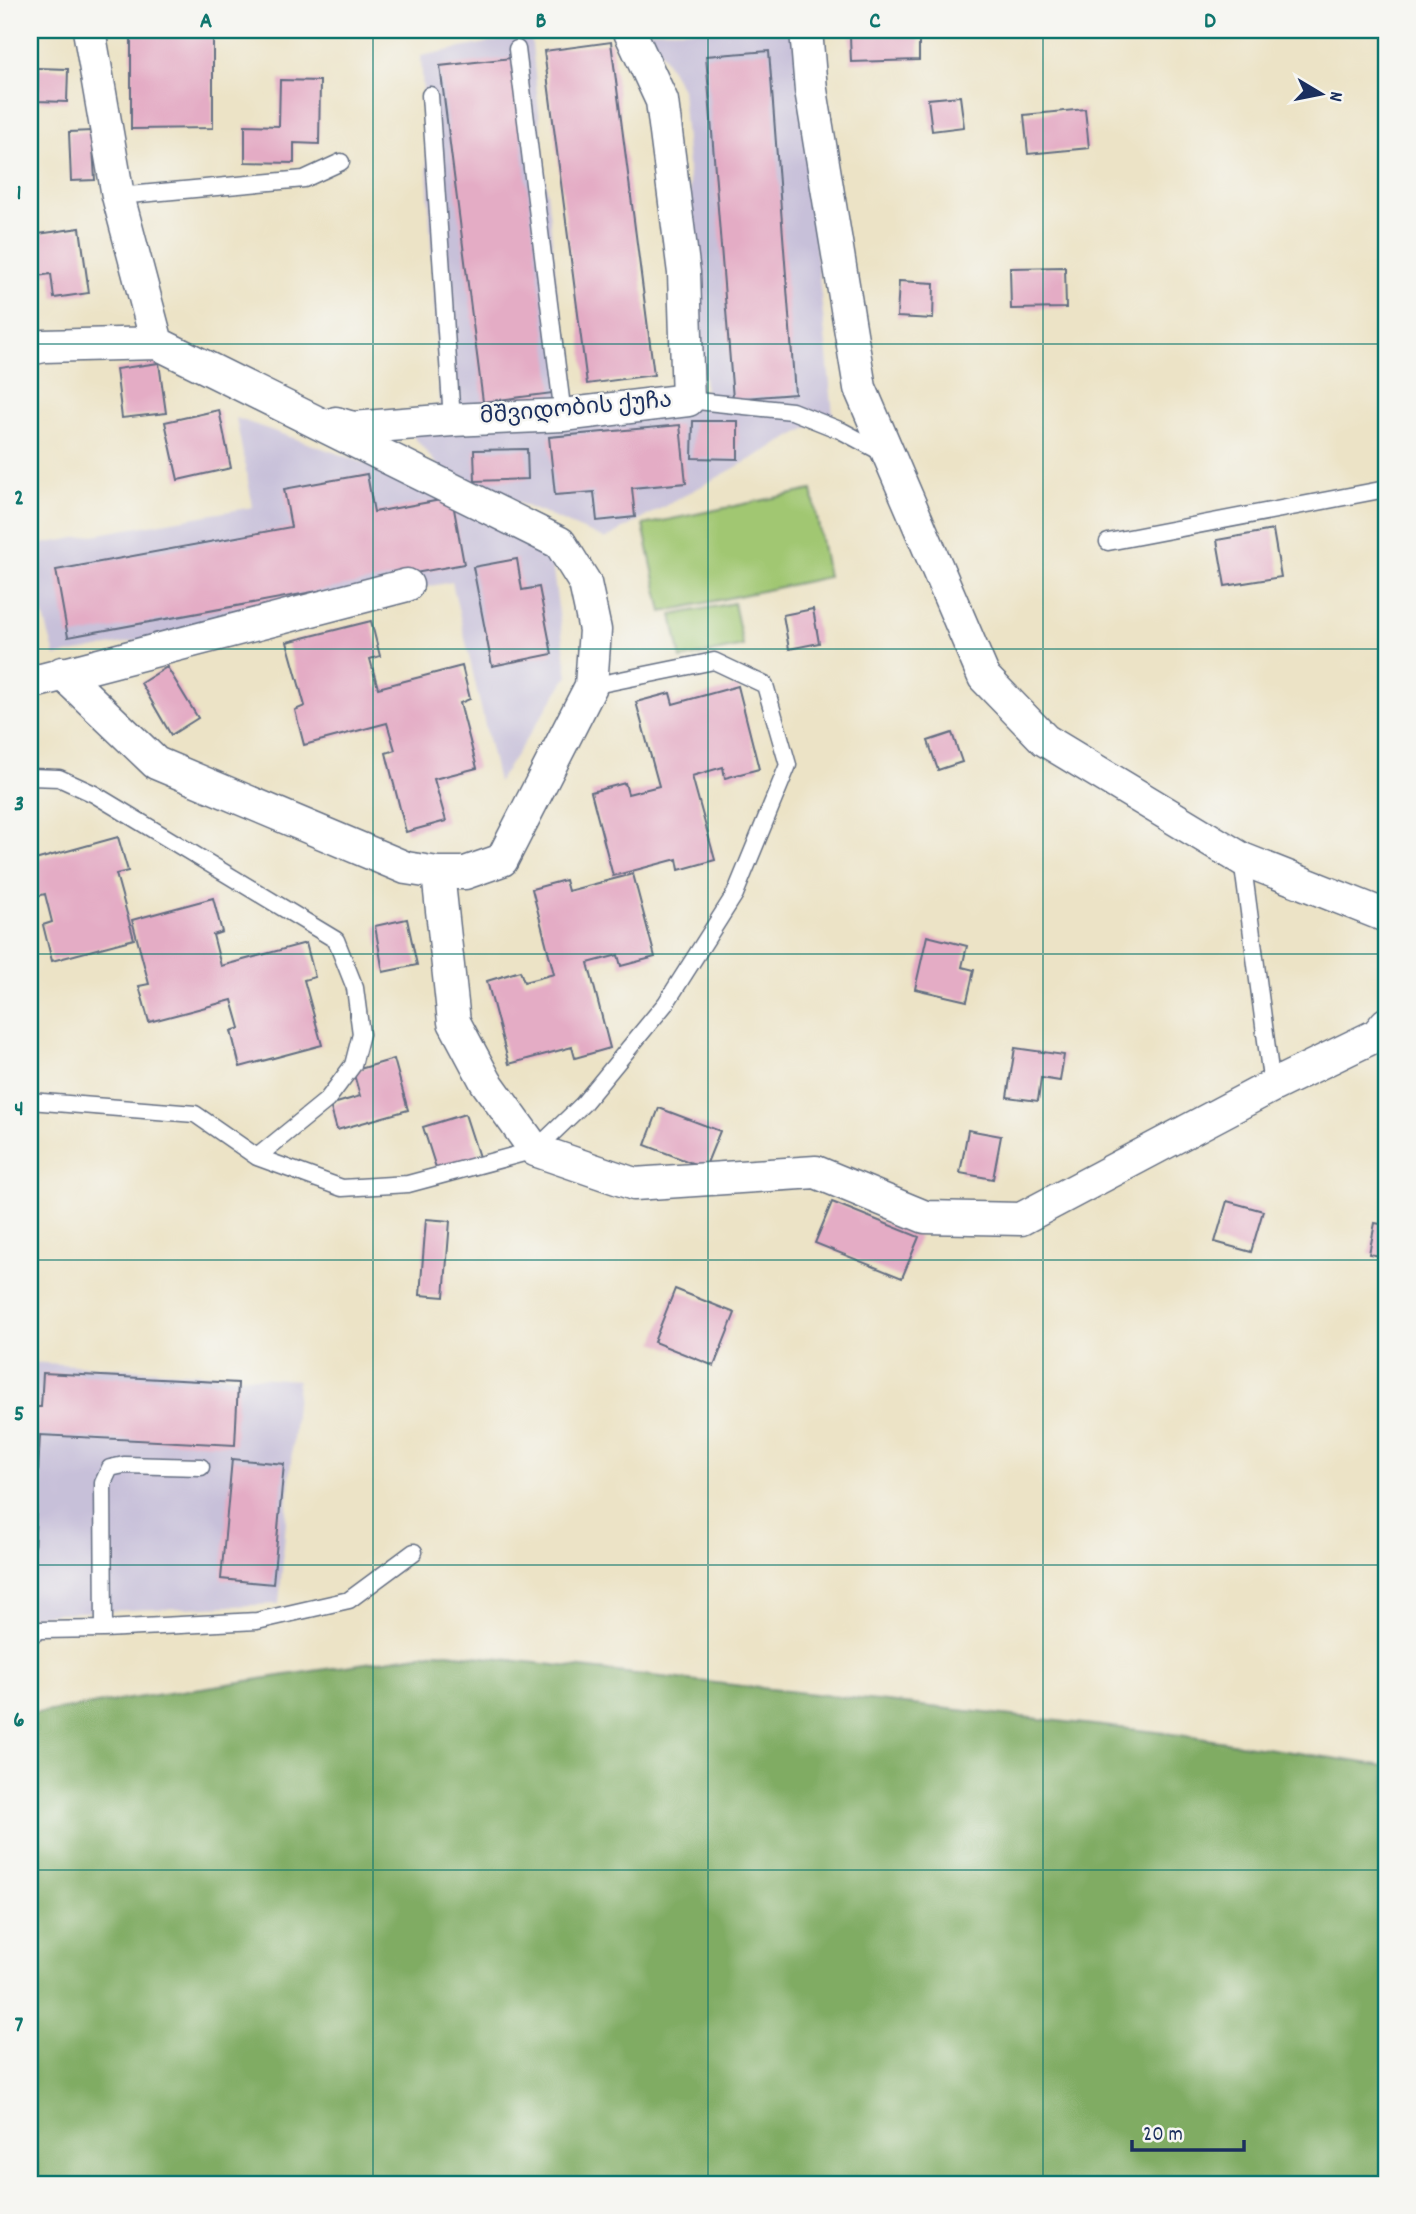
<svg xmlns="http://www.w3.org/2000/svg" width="1416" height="2214" font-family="Dekko,'Noto Sans Georgian',sans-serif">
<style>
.industrial{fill:#c7c0d9}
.green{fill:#a1c772;stroke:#5e7b68;stroke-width:2}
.forest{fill:#80ac64;stroke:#4e6e61;stroke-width:2}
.building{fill:#e4acc5}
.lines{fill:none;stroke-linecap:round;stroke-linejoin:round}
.lane-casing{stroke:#646e82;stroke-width:19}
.street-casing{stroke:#646e82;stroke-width:35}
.lane{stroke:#fff;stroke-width:16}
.street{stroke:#fff;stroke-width:32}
.grid{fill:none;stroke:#0f766e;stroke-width:2;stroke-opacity:0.55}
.labels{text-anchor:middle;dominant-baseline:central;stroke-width:5;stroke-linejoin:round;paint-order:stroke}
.street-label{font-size:23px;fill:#1b2f5e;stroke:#f6f6f2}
.neatline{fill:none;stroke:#0f766e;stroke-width:2.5}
.grid-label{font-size:23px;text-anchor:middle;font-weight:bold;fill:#0f766e}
</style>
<rect width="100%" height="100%" fill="#f6f6f2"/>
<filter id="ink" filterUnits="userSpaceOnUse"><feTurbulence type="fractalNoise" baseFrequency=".0143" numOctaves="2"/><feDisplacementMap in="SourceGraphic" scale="14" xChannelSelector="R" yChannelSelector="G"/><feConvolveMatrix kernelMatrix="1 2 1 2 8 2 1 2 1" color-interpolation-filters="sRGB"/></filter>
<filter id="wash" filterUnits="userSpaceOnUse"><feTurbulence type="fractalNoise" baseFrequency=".00686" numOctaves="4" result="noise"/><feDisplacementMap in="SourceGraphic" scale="28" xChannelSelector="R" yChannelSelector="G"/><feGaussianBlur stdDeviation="1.57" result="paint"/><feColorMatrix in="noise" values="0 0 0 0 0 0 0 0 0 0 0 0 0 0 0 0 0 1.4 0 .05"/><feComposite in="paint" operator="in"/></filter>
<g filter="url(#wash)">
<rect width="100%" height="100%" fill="#ece3c6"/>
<path class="industrial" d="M665,30h129l39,384 -228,125 -163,-68 -32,-39 296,-29 -24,-314 -33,-58z
M531,34l37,364 -128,13 -19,-355z
M236,418l223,78 92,61 17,119 -70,106 -46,-200 -397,74 -25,-89v-21l223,-39z
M30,1362l268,18 -19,224 -222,9 -27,4z"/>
<path class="green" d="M812,490l16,87 -166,35 -19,-87z
M734,603l9,43 -62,13 -9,-44z"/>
<path class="forest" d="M438,1652l728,81 220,33v418h-1356v-470z"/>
<g id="blocks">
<path class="building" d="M131,30h82v98l-82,1z
M919,34v26l-68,2 -1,-26z
M611,42l43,333 -67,9 -43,-333z
M769,51l26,343 -62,5 -27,-343z
M511,58l42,335 -70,9 -43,-336z
M38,68l30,1 -1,33 -30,-1z
M280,80l40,1 -1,63 -25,-1v20l-49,-1v-37l34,1z
M960,96l4,31 -32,4 -4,-32z
M1085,109l4,39 -61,6 -4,-39z
M92,131l3,49 -24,1 -2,-49z
M80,228l9,65 -35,5 -3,-24 -14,2 -6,-41z
M1065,267l1,41 -55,1 -1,-41z
M899,281l35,2 -1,36 -36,-2z
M159,363l7,50 -44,5 -6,-49z
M219,410l12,58 -53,12 -13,-58z
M693,421h45v38l-46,-1z
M680,425l6,58 -54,5 3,29 -38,4 -3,-29 -39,3 -6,-58z
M527,449l1,30 -53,2 -1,-31z
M367,474l7,38 78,-14 12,66 -396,73 -12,-67 235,-43 -7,-38z
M1273,530l8,47 -56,9 -8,-46z
M517,559l5,31 17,-3 13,67 -60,12 -19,-99z
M813,609l6,34 -30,6 -6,-34z
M371,621l9,35 -10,3 8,29 84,-22 8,33 -10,4 17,65 -43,11 12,42 -40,11 -20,-79 9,-3 -8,-27 -83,22 -9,-35 10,-4 -18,-64z
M167,667l31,51 -27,17 -30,-52z
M738,686l21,83 -34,9 -2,-11 -31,9 23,84 -36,10 -2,-11 -64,17 -22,-84 34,-9 3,11 31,-8 -23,-84 34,-9 3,11z
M952,733l10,29 -24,8 -10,-29z
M118,837l10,34 -12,3 18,65 -82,22 -9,-36 9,-3 -7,-28 -15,4v-56l5,18z
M633,874l22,83 -34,9 -3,-11 -30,8 22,85 -35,10 -3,-11 -63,17 -22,-83 33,-10 4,11 30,-8 -22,-85 33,-9 3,11z
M213,898l9,34 -9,3 8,31 85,-23 9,34 -11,3 18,65 -82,22 -9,-36 9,-3 -8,-28 -83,22 -10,-36 10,-2 -17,-64z
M407,919l10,46 -34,7 -8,-46z
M927,936l40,10 -5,21 12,3 -7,31 -52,-12z
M1015,1048l49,7 -4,26 -19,-3 -3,23 -31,-4z
M394,1059l14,51 -71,20 -7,-25 30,-9 -7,-25z
M659,1108l61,23 -15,37 -60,-23z
M465,1114l14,43 -42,14 -14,-44z
M968,1130l33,6 -8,43 -33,-6z
M1227,1201l36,10 -12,41 -36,-10z
M832,1202l87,35 -17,41 -87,-35z
M426,1219l24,2 -6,76 -24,-2z
M1375,1223l11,2v32l-17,-3z
M675,1289l60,24 -21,53 -60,-24z
M43,1373l195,10 -3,62 -195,-10 -8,154h-2v-182h11z
M232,1459l52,5 -11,120 -52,-5z"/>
</g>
</g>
<g filter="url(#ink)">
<use href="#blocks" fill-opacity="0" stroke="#646e82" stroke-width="2"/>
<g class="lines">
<defs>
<path id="lane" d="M517,49l46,366
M430,95l22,325
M118,196l186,-17 37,-17
M688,400l104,11 50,20 43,23
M1108,542l278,-53
M30,777l29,1 35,16 242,146 19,48 6,46 -8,31 -26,35 -70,57
M1242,859l30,227
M30,1101l165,13 62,43 85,31 66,-4 127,-34 48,-46 83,-101 69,-109 53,-129 -23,-80 -51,-24 -123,25
M104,1629l-1,-146 7,-15 14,-3 77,2
M30,1635l11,-5 63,-1 153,-8 92,-21 65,-48"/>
<path id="street" d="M89,30l29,166 39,147
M806,30l5,60 49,298 124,289 61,63 197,119 144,57
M30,349l14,-3 113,-3 403,200 25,40 10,47 -4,56 -89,174 -37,13h-27l-32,-5 -250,-105 -94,-90
M336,423l17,5 99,-8 111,-5 125,-15 -4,-127 -22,-172 -33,-71
M30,683l377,-98
M438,873l16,149 32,60 49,68 99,34 182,-12 109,45 96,2 251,-133 105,-51 9,-11"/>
</defs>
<use href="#lane" class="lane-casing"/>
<use href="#street" class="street-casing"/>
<use href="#lane" class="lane"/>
<use href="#street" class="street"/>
</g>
</g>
<path class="grid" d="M373,30v2154M708,30v2154M1043,30v2154M30,344h1356M30,649h1356M30,954h1356M30,1260h1356M30,1565h1356M30,1870h1356"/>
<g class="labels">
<g class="street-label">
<text transform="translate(576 410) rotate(-5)">მშვიდობის ქუჩა</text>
</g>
</g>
<rect width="1416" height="2214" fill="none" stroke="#f6f6f2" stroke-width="77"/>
<g transform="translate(1321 94) rotate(100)" stroke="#f6f6f2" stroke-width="5" paint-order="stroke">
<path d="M0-5L12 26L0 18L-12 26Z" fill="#1b2f5e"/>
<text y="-10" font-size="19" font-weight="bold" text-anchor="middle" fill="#1b2f5e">N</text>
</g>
<path d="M1132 2140v10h112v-10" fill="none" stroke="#1b2f5e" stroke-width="3.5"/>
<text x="1143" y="2140" font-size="21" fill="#1b2f5e" stroke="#f6f6f2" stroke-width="5" paint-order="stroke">20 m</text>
<rect x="38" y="38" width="1340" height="2138" class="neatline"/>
<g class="grid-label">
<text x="206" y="27">A</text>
<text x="541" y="27">B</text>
<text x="875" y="27">C</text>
<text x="1210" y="27">D</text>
<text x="19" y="199">1</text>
<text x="19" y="504">2</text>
<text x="19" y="810">3</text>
<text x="19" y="1115">4</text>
<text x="19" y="1420">5</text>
<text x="19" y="1726">6</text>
<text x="19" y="2031">7</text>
</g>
</svg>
